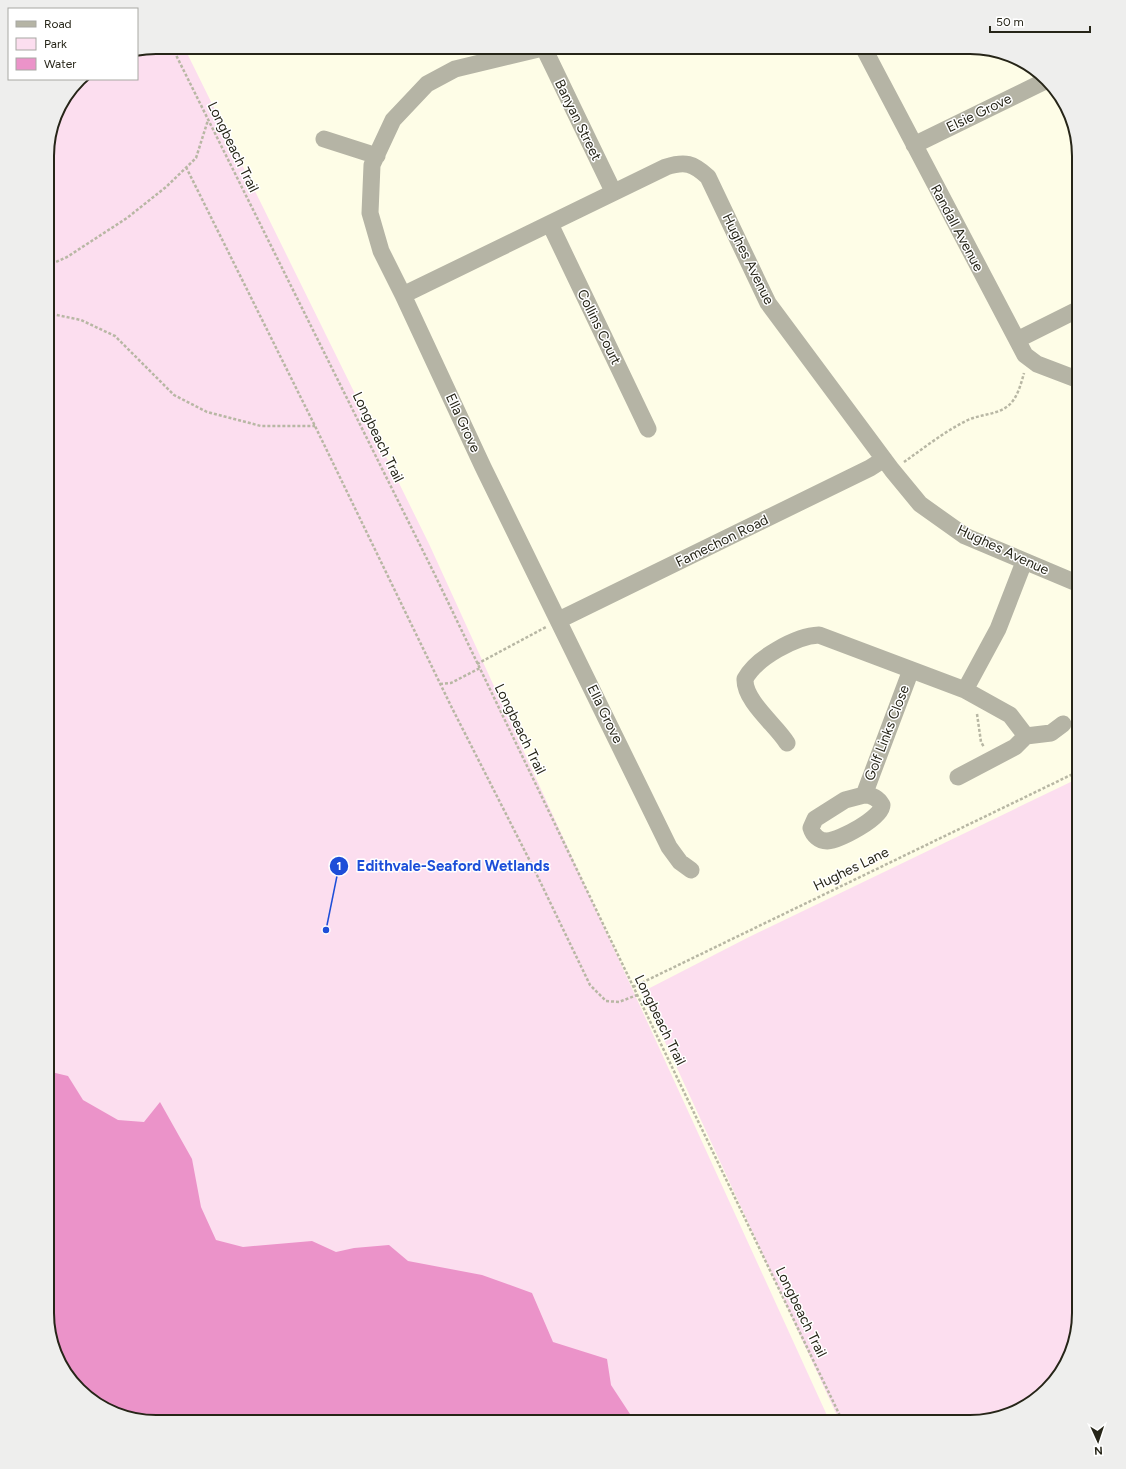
<svg xmlns="http://www.w3.org/2000/svg" width="1126" height="1469" font-family="Figtree,sans-serif">
<style>
.green{fill:#fcdeef}
.water{fill:#eb93c9}
.lines{fill:none;stroke-linecap:round;stroke-linejoin:round}
.path{stroke:#b8b7a4;stroke-width:2.5;stroke-dasharray:3 2;stroke-linecap:butt}
.minor{stroke:#b5b4a5;stroke-width:17}
.labels{text-anchor:middle;dominant-baseline:central;stroke-width:3;stroke-linejoin:round;paint-order:stroke}
.street-label{font-size:14px;fill:#262518;stroke:#fff}
.rim{fill:none;stroke:#262518;stroke-width:2}
.leader{fill:none;stroke:#1d4ed8;stroke-width:1.5}
.callout-dot{fill:#1d4ed8;stroke:#fff;stroke-width:1.5}
.mark-label{font-size:12px;text-anchor:middle;font-weight:bold;fill:#fff}
.callout-label{font-size:15px;text-anchor:middle;font-weight:bold;fill:#1d4ed8;stroke:#fff;stroke-width:3;stroke-linejoin:round;paint-order:stroke}
</style>
<rect width="100%" height="100%" fill="#fefde7"/>
<path class="green" d="M156,47h28l246,499 400,876h-674l-54,-14 -37,-35 -18,-60v-1165l11,-40 22,-29h57v-28z
M1079,778v535l-14,54 -35,37 -60,18h-130l-198,-430 107,-55z"/>
<path class="water" d="M47,1071l21,5 15,24 35,20 26,2 16,-20 32,57 9,48 15,33 27,7 69,-6 24,11 18,-4 35,-3 19,16 74,14 50,18 21,49 54,17 4,26 21,32 8,5h-484l-54,-14 -37,-35 -18,-60z"/>
<g class="lines">
<path class="path" d="M172,47l262,526 409,849
M186,167l129,259 137,282 82,161 56,116 16,16 13,1 18,-7
M47,266l20,-9 60,-39 39,-31 30,-29 12,-38
M47,313l34,7 34,16 59,59 33,17 54,14h54
M904,462c20,-14 41,-31 64,-42 13,-6 28,-5 40,-14 9,-7 13,-22 16,-33
M477,664l69,-37
M440,684l11,-1 29,-15
M977,714l4,28 3,5
M633,987l446,-216"/>
<path class="minor" d="M547,47l-92,22 -28,15 -34,36 -21,45 -2,48 11,38 22,44 80,172 186,380 11,15 11,8
M863,47l162,308 12,9 42,16
M544,48l69,143
M324,139l53,17
M914,145l131,-64
M550,224l98,205
M403,295l263,-128c19,-6 27,-4 42,10l60,126 124,167 28,34 45,32 114,48
M1017,340l62,-31
M559,620l311,-152 14,-9
M1026,736l25,-3 12,-9
M787,743c-10,-17 -43,-42 -42,-64 11,-21 51,-43 74,-44l146,55 33,-61 26,-67
M958,777l57,-30 11,-11 -16,-21 -45,-25
M864,795l-19,5 -30,19 -4,9c2,7 8,13 16,13 13,-1 55,-23 55,-36 -4,-7 -11,-10 -18,-10l47,-125"/>
</g>
<g class="labels">
<g class="street-label">
<text transform="translate(979 113) rotate(-26)">Elsie Grove</text>
<text transform="translate(578 120) rotate(64)">Banyan Street</text>
<text transform="translate(233 147) rotate(64)">Longbeach Trail</text>
<text transform="translate(957 228) rotate(62)">Randall Avenue</text>
<text transform="translate(748 259) rotate(64)">Hughes Avenue</text>
<text transform="translate(599 327) rotate(64)">Collins Court</text>
<text transform="translate(463 423) rotate(65)">Ella Grove</text>
<text transform="translate(378 437) rotate(64)">Longbeach Trail</text>
<text transform="translate(722 541) rotate(-26)">Famechon Road</text>
<text transform="translate(1003 550) rotate(25)">Hughes Avenue</text>
<text transform="translate(605 714) rotate(64)">Ella Grove</text>
<text transform="translate(520 729) rotate(64)">Longbeach Trail</text>
<text transform="translate(887 733) rotate(-69)">Golf Links Close</text>
<text transform="translate(851 869) rotate(-26)">Hughes Lane</text>
<text transform="translate(660 1020) rotate(64)">Longbeach Trail</text>
<text transform="translate(801 1312) rotate(64)">Longbeach Trail</text>
</g>
</g>
<path d="M0 0H1126V1469H0ZM156 54H970A102 102 0 0 1 1072 156V1313A102 102 0 0 1 970 1415H156A102 102 0 0 1 54 1313V156A102 102 0 0 1 156 54Z" fill="#eeeeed" fill-rule="evenodd"/>
<path class="rim" d="M156 54H970A102 102 0 0 1 1072 156V1313A102 102 0 0 1 970 1415H156A102 102 0 0 1 54 1313V156A102 102 0 0 1 156 54Z"/>
<path class="leader" d="M326 930L339 866"/>
<g class="callout-dot">
<circle cx="326" cy="930" r="4"/>
<circle cx="339" cy="866" r="10"/>
</g>
<g class="mark-label">
<text x="339" y="870">1</text>
</g>
<g class="callout-label">
<text x="453" y="871">Edithvale-Seaford Wetlands</text>
</g>
<rect x="8" y="8" width="130" height="72" fill="#ffffff" stroke="#a8a8a3"/>
<rect x="16" y="21" width="20" height="6" fill="#b5b4a5" stroke="#a8a8a3"/>
<text x="44" y="28" font-size="12" fill="#262518">Road</text>
<rect x="16" y="38" width="20" height="12" fill="#fcdeef" stroke="#a8a8a3"/>
<text x="44" y="48" font-size="12" fill="#262518">Park</text>
<rect x="16" y="58" width="20" height="12" fill="#eb93c9" stroke="#a8a8a3"/>
<text x="44" y="68" font-size="12" fill="#262518">Water</text>
<g transform="translate(1098 1441) rotate(177)" stroke="#ffffff" stroke-width="3" paint-order="stroke">
<path d="M0-3L7 15L0 10L-7 15Z" fill="#262518"/>
<text y="-6" font-size="11" font-weight="bold" text-anchor="middle" fill="#262518">N</text>
</g>
<path d="M990 26v6h100v-6" fill="none" stroke="#262518" stroke-width="2"/>
<text x="996" y="26" font-size="12" fill="#262518" stroke="#ffffff" stroke-width="3" paint-order="stroke">50 m</text>
</svg>
